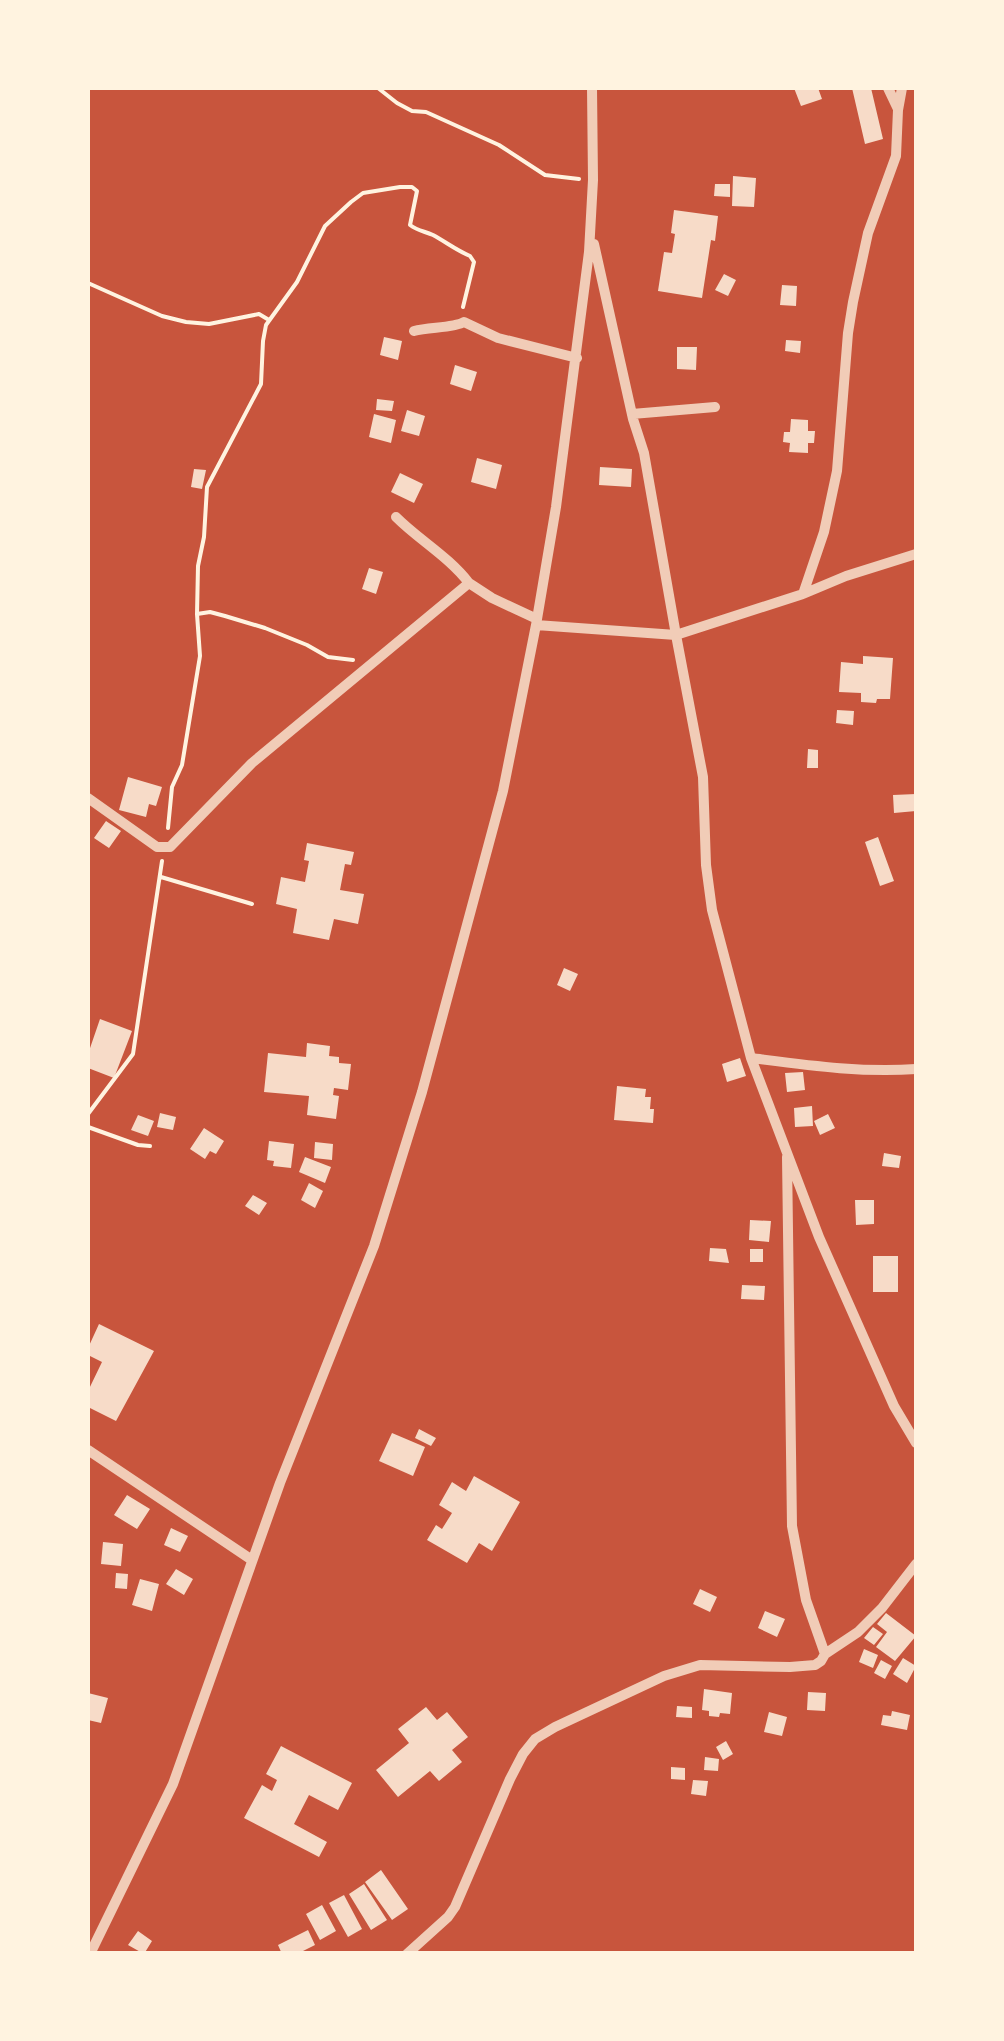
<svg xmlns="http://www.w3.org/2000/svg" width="1004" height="2041" font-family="'Fira Sans Condensed',sans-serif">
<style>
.building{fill:#f7dbc8}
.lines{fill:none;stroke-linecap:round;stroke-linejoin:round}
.path{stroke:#fff3e0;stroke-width:4}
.minor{stroke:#f1ccb7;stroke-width:10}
</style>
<rect width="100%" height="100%" fill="#c8553d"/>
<path class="building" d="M794,88h24l4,11 -21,7z
M852,88h19l12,51 -18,5z
M733,176l23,2 -2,29 -22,-1z
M715,184h15v13l-16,-1z
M674,210l44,6 -3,25 -4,-1 -9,58 -44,-7 6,-39 8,1 3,-19 -4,-1z
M724,274l12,6 -8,16 -13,-6z
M782,285l15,1 -1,20 -16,-1z
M384,337l18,4 -4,19 -18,-5z
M786,340l15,1 -1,12 -15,-2z
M677,347h20l-1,23 -19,-1z
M455,365l22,7 -6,19 -21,-7z
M377,399l17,2 -2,10 -16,-1z
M407,410l18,6 -6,20 -18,-5z
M374,414l22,6 -5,23 -22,-6z
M791,419l17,1v11h7l-1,12h-6v10l-19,-1 1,-9 -7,-1 1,-10h6z
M477,458l25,7 -6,24 -25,-7z
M600,467l32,2 -1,18 -32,-2z
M194,469l12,1 -4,19 -11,-2z
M400,473l23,11 -9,19 -23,-11z
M369,568l14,4 -7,22 -14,-5z
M863,656l30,2 -3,41h-13l-1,4 -15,-1v-9l-22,-1 2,-30 22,2z
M837,710l17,1 -1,14 -17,-2z
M808,749l10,1v18h-11z
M128,777l34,10 -6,19 -7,-2 -3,13 -27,-7z
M916,794v17l-22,2 -1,-18z
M106,821l15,10 -12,17 -15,-10z
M878,837l16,44 -14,5 -15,-44z
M307,843l47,9 -3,13 -6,-1 -5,26 24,4 -6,30 -24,-5 -5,21 -36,-7 4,-24 -21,-5 5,-27 24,5 4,-21 -5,-1z
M564,968l14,6 -8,17 -13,-6z
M100,1019l32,12 -18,47 -26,-10v-14z
M307,1043l23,3 -1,10 10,1v6l12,1 -3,26 -14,-2 -1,7 6,1 -3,23 -29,-4 2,-19 -45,-4 4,-39 38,4z
M740,1058l6,18 -19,6 -5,-18z
M803,1072l2,18 -18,2 -2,-19z
M617,1086l29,3 -1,8h6l-1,12h4l-1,14 -39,-3z
M812,1106l1,20 -18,1 -1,-19z
M160,1113l16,4 -3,13 -16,-3z
M828,1114l7,14 -15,7 -6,-14z
M138,1115l16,6 -6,15 -17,-6z
M204,1128l20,13 -8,13 -6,-3 -5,8 -15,-10z
M269,1141l25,3 -3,24 -18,-2 1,-5 -7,-1z
M315,1142l18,2 -1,16 -18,-2z
M884,1153l17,3 -2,12 -17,-2z
M305,1157l26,10 -6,16 -26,-11z
M309,1183l14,8 -8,17 -14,-8z
M253,1195l14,8 -8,12 -14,-9z
M855,1200h19v24l-18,1z
M750,1220l21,1 -2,21 -20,-2z
M710,1248l16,1 3,14 -20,-2z
M750,1249h13v13h-13z
M873,1256h25v36h-25z
M742,1285l23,1 -1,14 -23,-1z
M99,1324l55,27 -38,70 -28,-14v-16l14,-29 -14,-7v-7z
M419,1429l17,9 -5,8 -16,-8z
M392,1433l33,14 -12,29 -34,-15z
M474,1476l46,26 -28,49 -13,-8 -12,20 -40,-23 9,-15 6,4 10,-16 -13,-8 13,-23 14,9z
M127,1495l23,14 -13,20 -23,-14z
M171,1528l17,8 -8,16 -16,-7z
M103,1542l20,2 -2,22 -20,-2z
M176,1569l17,10 -9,16 -18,-11z
M116,1573l12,1 -1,15 -12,-1z
M140,1579l19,5 -7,27 -20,-6z
M700,1589l17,8 -7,15 -17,-8z
M765,1611l20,8 -8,18 -19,-9z
M886,1613l30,23 -21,25 -19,-14 11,-15 -10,-8z
M873,1627l10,7 -9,11 -10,-7z
M864,1649l14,6 -5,13 -14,-6z
M903,1658l13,8 -9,17 -14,-9z
M881,1660l11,6 -7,13 -11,-6z
M704,1689l28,4 -2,21 -10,-1 -1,4 -10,-1v-5l-7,-1z
M808,1692l18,1 -1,18 -18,-1z
M88,1693l20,5 -7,25 -13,-3z
M677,1706l15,1v11l-16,-1z
M426,1707l11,13 10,-8 21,25 -16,13 10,12 -23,19 -9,-10 -32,26 -22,-27 33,-27 -11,-14z
M892,1711l18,4 -3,15 -26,-5 2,-10 8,1z
M769,1712l18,5 -5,19 -18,-4z
M726,1741l7,13 -10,6 -7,-13z
M281,1746l71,37 -14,27 -29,-15 -15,29 33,18 -8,15 -75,-39 18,-33 10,6 5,-11 -11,-6z
M705,1757l14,2 -1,12 -14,-1z
M671,1767l14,1v12l-14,-1z
M693,1780l15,1 -2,15 -15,-2z
M381,1870l27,39 -16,11 -27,-38z
M364,1884l23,36 -16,10 -22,-36z
M344,1895l18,34 -14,8 -19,-34z
M322,1905l14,26 -16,9 -14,-26z
M308,1930l7,15 -18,9h-15l-4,-9z
M138,1931l14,10 -8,13 -16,-9z"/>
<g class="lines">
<path class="path" d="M378,88l19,15 15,8 14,1 73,33 46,30 34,4
M88,283l74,33 24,6 23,2 50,-10 10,6
M197,614l13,-2 15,4 40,12 42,17 21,12 25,3
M168,828l4,-41 10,-22 18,-109 -3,-42 1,-48 6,-29 3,-50 54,-103 2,-43 3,-16 31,-43 28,-56 26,-24 12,-9 37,-6h12l5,4 -7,34c8,6 14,6 23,10 13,7 23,15 37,21l4,6 -11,45
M161,877l91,27
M88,1114l45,-60 29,-193
M88,1127l50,18 12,1"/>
<path class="minor" d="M888,88l10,21
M594,244l39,175 11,34 32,182 127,-41 21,-62 13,-61 11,-138 5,-31 15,-69 28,-77 2,-46 4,-22
M414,331c15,-4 40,-3 50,-9l34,16 79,20
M632,414l83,-7
M396,517c23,23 52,39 73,66
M803,594l43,-18 70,-22
M536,625l140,10 27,142 3,88 6,45 39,148 68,179 75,169 22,37
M88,798l69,49h13l82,-84 217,-180 23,15 45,21
M751,1058c55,7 110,15 165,11
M88,1450l164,110
M825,1654l33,-22 24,-24 34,-44
M90,1954l83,-170 107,-301 94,-237 48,-154 81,-301 33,-166 20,-118 33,-255 4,-72 -1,-92
M407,1954l41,-37 7,-10 55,-128 13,-25 12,-15 20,-12 109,-51 36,-11 90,2 25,-2 6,-4 4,-7 -19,-54 -14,-74 -5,-369"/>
</g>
<rect width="1004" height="2041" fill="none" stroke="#fff3e0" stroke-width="180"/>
</svg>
